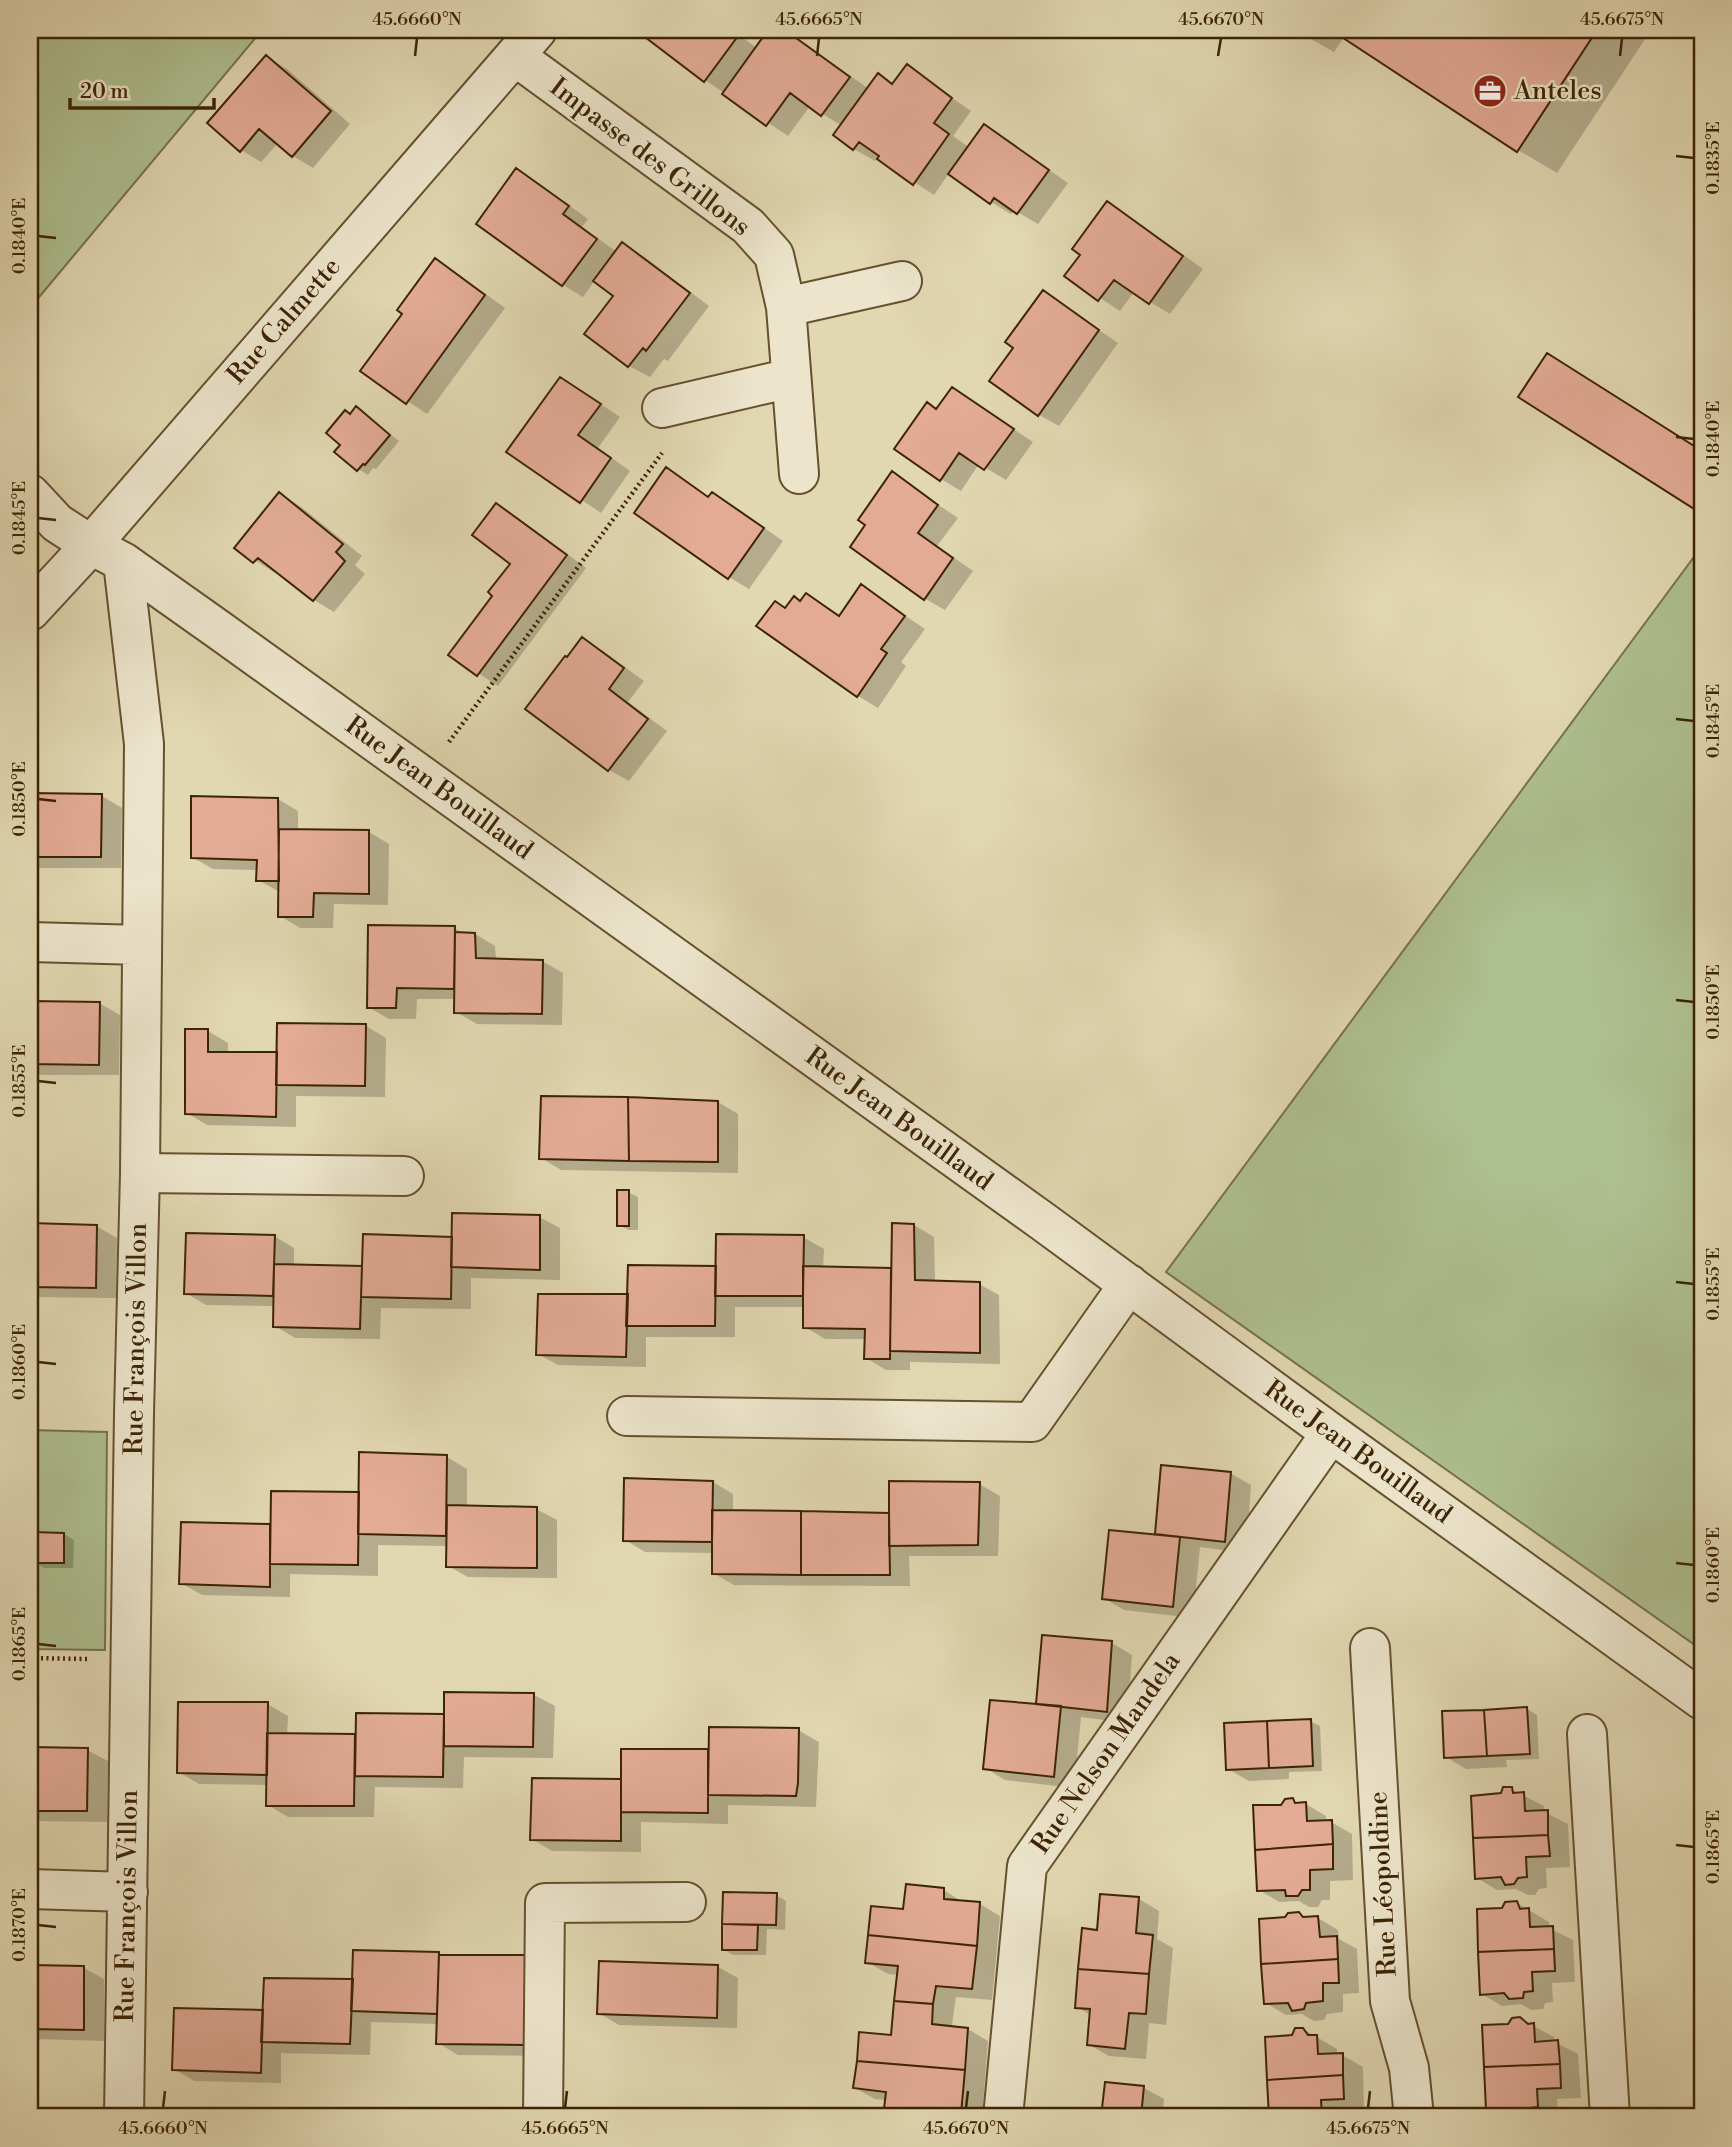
<svg xmlns="http://www.w3.org/2000/svg" width="1732" height="2147" font-family="'Libre Bodoni',serif">
<style>
.green{fill:#aebf8f;stroke:#767249;stroke-width:2}
.shadow{fill:#0003}
.building{fill:#e3ab96;stroke:#3d2403;stroke-width:2}
.lines{fill:none;stroke-linecap:round;stroke-linejoin:round}
.minor-casing{stroke:#66512e;stroke-width:42}
.path{stroke:#3d2403;stroke-width:4.5;stroke-dasharray:2 3.5;stroke-linecap:butt}
.minor{stroke:#ece5cc;stroke-width:38}
.ticks{fill:none;stroke:#3d2403;stroke-width:2.5}
.labels{text-anchor:middle;dominant-baseline:central;stroke-width:5;stroke-linejoin:round;paint-order:stroke}
.poi-label{font-size:26px;fill:#3d2403;stroke:#ece5cc;text-anchor:start}
.street-label{font-size:26px;fill:#3d2403;stroke:#ece5cc}
.neatline{fill:none;stroke:#3d2403;stroke-width:2.5}
.ticks-label{font-size:18px;text-anchor:middle;fill:#3d2403}
</style>
<rect width="100%" height="100%" fill="#e1d7b1"/>
<filter id="stains"><feTurbulence type="fractalNoise" baseFrequency=".00286" numOctaves="4"/><feColorMatrix values="0 0 0 0 .2 0 0 0 0 .09 0 0 0 0 .02 0 0 0 .5 -.17"/></filter>
<radialGradient id="worn" r=".72"><stop offset=".6" stop-color="#630" stop-opacity="0"/><stop offset="1" stop-color="#630" stop-opacity=".3"/></radialGradient>
<path class="green" d="M30,30h232l-232,278z
M1699,550l3,2v1098l-536,-378z
M30,1430l77,2 -2,218 -75,-1z"/>
<path class="shadow" d="M646,30h98l-4,6 17,12 13,-18h14l85,59 10,-13 15,8 13,-17 64,44 -18,25 17,12 15,-22 83,57 -30,41 -24,-14 -3,4 -20,-12 -42,-29 -15,22 -57,-38 -2,4 -21,-12 -19,-14 7,-9 -32,-20 -22,30 -83,-56 -61,-47z
M1295,30h356l-94,143 -39,-23 -174,-113 -10,15z
M266,57l21,12 63,55 -37,44 -20,-12 -15,-13 -17,19 -20,-12z
M517,170l20,12 51,37 -6,8 35,25 6,-7 20,11 66,50 -41,55 -4,-2 -14,18 -21,-11 -42,-32 29,-38 -21,-16 -12,17 -20,-12 -85,-62z
M1107,203l20,12 76,54 -33,45 -36,-22 -14,19 -53,-35 15,-21z
M435,261l20,11 50,36 -78,106 -64,-43 41,-57z
M1043,292l75,51 -59,83 -20,-11z
M1548,355l154,96v61l-182,-116z
M953,389l80,53 -27,38 -27,-16 -18,27 -20,-12 -3,-69z
M581,391l39,26 -22,31 32,23 -29,42 -92,-62z
M357,409l42,32 -23,28 -3,-1 -5,7 -10,-6 -7,-54z
M666,470l44,28 2,-4 21,12 50,35 -34,48 -20,-12z
M892,474l66,44 -21,28 36,25 -28,39 -21,-12z
M279,494l21,12 62,50 -7,9 10,9 -31,38 -20,-12 -37,-29 -2,2 -38,-25z
M497,505l20,12 69,51 -88,118 -48,-31 44,-60 18,-32z
M862,587l63,42 -24,33 5,4 -28,42 -20,-12 -99,-70 42,-23 6,-7 33,21z
M583,639l20,12 41,30 -16,21 39,29 -38,50 -20,-11 -41,-110z
M30,795l72,1 20,12 -1,60h-89v21h-2z
M278,799l20,12v20l71,1 20,12 -1,61 -54,-1 -1,24h-33l-20,-12 -2,-25 -20,-11v-10l-45,-1 -21,-12z
M454,928l11,6h10l20,12 1,14 46,1 21,12 -1,52 -85,-1 -21,-12v-13h-39l-1,20h-27l-21,-12z
M30,1002l69,1 21,12 -1,60h-88l-1,29z
M366,1026l20,12 -1,59 -89,-1v31l-89,-2 -20,-12 21,-82 20,12v11h51z
M718,1102l20,12v59l-177,-3 -20,-12z
M628,1192l10,5v33h-9l-10,-5z
M539,1217l21,11v52l-89,-2v31l-90,-1 -1,31 -85,-1 -20,-12v-20l-69,-1 -20,-12 88,-57 20,12v18l70,2 89,-29z
M30,1225l66,1 21,12 -1,60 -86,-1z
M914,1225l20,12 1,45 44,2 20,11 1,69 -90,-2v8h-24l-20,-12v-19h-41l-20,-12 -1,-20h-69v30h-89v30l-88,-2 -20,-11 92,-58 173,-59 21,12 -1,20 70,1z
M447,1457l20,12v38l69,2 21,11v58l-89,-1 -20,-11v-20l-70,-1v31l-88,-2v23l-88,-2 -21,-12 1,-60 90,2 89,-31z
M1163,1467l67,6 21,12 -5,68 -46,-6 -7,71 -69,-8 -20,-12 53,-62z
M713,1482l20,12v18l158,3 88,-31 21,12 -2,60h-89l1,30 -176,-1 -21,-12 1,-20 -69,-1 -20,-12z
M64,1534l10,6 -1,28h-29l-10,-6z
M1112,1643l20,12 -5,68 -46,-6 -7,71 -69,-8 -20,-12 53,-62z
M446,1694l88,1 21,11 -2,52 -89,-1 -1,31 -88,-1 -1,30h-86l-20,-12v-20l-69,-1 -20,-12 88,-68 21,12 -1,19 70,1v-21l88,1z
M1527,1709l10,6 2,44 -33,1 1,7 -41,2 -20,-12z
M1310,1721l10,5 2,45 -33,1v7l-40,2 -21,-12z
M798,1730l21,12 -3,65 -88,-2v19l-87,-2v30l-89,-1 -20,-12 91,-58v-31l87,1z
M30,1748l57,2 21,11 -1,61 -77,-1z
M1511,1789l33,17v6l24,12 2,43 -24,1 1,20 -8,1 -4,6h-7l-12,-6 -19,1 -20,-12 25,-83z
M1292,1800l8,5 6,-1 20,12v6h5l21,12 1,46 -23,1v19h-8l-4,7h-9l-10,-6 -20,1 -20,-12 23,-83z
M944,1890l20,13 16,1 20,12 -8,84 -36,-3 -3,20 -1,11 16,1 20,12 -6,76h-97l2,-17 -12,-1 -20,-11 38,-51 6,-62 -11,-1 -21,-12 38,-51z
M725,1894l51,1 10,6 -1,29 -18,-1 -1,26h-33l-10,-6z
M1139,1899l20,12 -2,28 16,9 -7,77 -17,-2 -3,36 -37,-3 -21,-12 3,-29 -14,-8 21,-75z
M1517,1903l32,19v6l24,12 2,42 -23,1 1,19 -8,1 -2,6 -12,1 -10,-6 -19,2 -20,-12 21,-84z
M1298,1914l10,5 10,-1 20,12 1,9 18,10 2,44 -16,1v18l-16,2 -3,6 -10,1 -12,-7 -16,1 -20,-12 20,-84z
M355,1952l84,1 109,103 -90,-1 -20,-12 1,-19 -68,-2 -1,33 -89,-2v30l-87,-2 -20,-12 91,-57 89,-31z
M30,1967l54,1 20,11v62l-68,-2v21l-6,-1z
M718,1967l20,11 -1,50 -118,-3 -20,-12z
M1520,2019l34,18v5l24,12 3,44 -24,1 1,18h-57l-14,-8 22,-83z
M1303,2029l34,20v6h5l21,12 1,43 -23,1v6h-70l-4,-79 26,-1z
M1106,2084l38,4 20,11 -2,18h-59z"/>
<path class="building" d="M644,30h86l8,6 -34,46 -63,-48z
M768,30h17l65,47 -29,39 -31,-23 -24,33 -44,-32z
M1331,30h266l-80,122z
M266,55l65,56 -39,46 -33,-28 -19,23 -33,-29z
M907,64l45,34 -18,25 15,11 -36,51 -36,-26 2,-3 -20,-14 -6,8 -20,-15 45,-62 14,11z
M984,124l65,46 -32,44 -23,-16 -4,6 -42,-30z
M516,168l53,38 -6,8 34,25 -35,47 -86,-62z
M1107,201l76,55 -34,48 -35,-24 -16,21 -34,-25 16,-21 -8,-6z
M622,242l68,51 -44,58 -3,-3 -15,19 -44,-33 29,-38 -20,-15z
M435,258l50,37 -79,109 -46,-33 42,-57 -5,-4z
M1043,290l56,40 -61,86 -49,-35 24,-33 -8,-6z
M1547,353l155,98v63l-184,-117z
M560,377l41,27 -23,31 33,23 -31,45 -74,-51z
M952,387l62,42 -30,41 -25,-17 -19,28 -46,-32 33,-47 9,7z
M356,406l34,29 -25,30 -2,-1 -6,7 -23,-19 6,-7 -14,-12 19,-23 5,4z
M666,467l42,30 4,-5 52,36 -36,51 -94,-66z
M892,471l46,34 -20,28 35,25 -29,42 -74,-53 15,-22 -7,-5z
M279,492l64,52 -7,8 9,9 -32,40 -55,-43 -5,5 -19,-15z
M496,503l71,52 -90,121 -29,-21 44,-59 -4,-4 22,-28 -38,-29z
M861,584l44,32 -24,33 6,4 -30,44 -101,-71 19,-25 10,7 9,-12 6,5 6,-8 33,23z
M582,637l42,31 -15,21 39,30 -40,52 -83,-62 40,-53 2,1z
M30,793l72,1 -1,63h-71z
M191,796l87,2 1,83h-23l1,-21 -66,-2z
M279,829l90,1v64l-55,-1 -1,24h-35z
M368,925l87,1 -1,63 -57,-1 -1,20h-29z
M455,932l20,1 1,25 67,2 -1,54 -88,-1z
M30,1001l70,1 -1,63 -69,-1z
M277,1023l89,1 -1,62 -89,-1z
M185,1029h23v23h69l-1,65 -91,-3z
M541,1096l87,1 1,64 -90,-2z
M628,1097l90,4v61l-89,-1z
M617,1190h12v36h-12z
M452,1213l88,2v55l-89,-3z
M30,1223l67,2 -1,63 -66,-1z
M892,1223l22,1 1,56 65,2v71l-90,-2z
M186,1233l89,2 -2,61 -89,-2z
M363,1234l89,3 -1,62 -90,-2z
M716,1234l88,1 -1,61h-88z
M274,1264l88,2 -2,63 -87,-2z
M628,1265l88,1 -1,60h-89z
M803,1266l88,2 -1,91h-26l1,-30 -62,-1z
M538,1294h90l-2,63 -90,-2z
M359,1452l88,3 -1,81 -88,-2z
M1161,1465l70,7 -6,70 -70,-8z
M624,1478l89,3 -1,61 -89,-1z
M889,1481l91,1 -2,63 -89,1z
M271,1491l88,1 -1,73 -88,-1z
M447,1505l90,2v61l-91,-1z
M712,1510l89,1v64l-89,-1z
M801,1511l88,2 1,62h-89z
M181,1522l89,2v63l-91,-3z
M1109,1530l71,7 -7,70 -71,-8z
M32,1532l32,1v30h-31z
M1042,1635l70,6 -5,71 -71,-8z
M444,1692l90,1 -1,54 -89,-1z
M990,1700l71,6 -7,71 -71,-8z
M178,1702h90l-1,73 -90,-2z
M1527,1707l3,47 -43,2 -3,-46z
M1484,1710l3,46 -43,2 -2,-47z
M356,1713l88,1 -1,63 -88,-1z
M1311,1719l2,47 -44,2 -2,-47z
M1267,1721l2,47 -43,2 -2,-47z
M709,1727l90,1 -1,55 -2,13 -88,-1z
M267,1733l88,1 -1,72h-88z
M30,1747l58,1 -1,63h-57z
M621,1749h87v64l-87,-1z
M532,1778l89,1v62l-91,-1z
M1503,1787h9l1,6 11,-1 1,19 23,-1v25l-75,3 -2,-42 30,-3z
M1293,1798l2,5 11,-1 1,19 25,-1 1,24 -78,6 -2,-45h28l4,-6z
M1548,1835l2,21 -24,1 1,20 -9,1 -4,6 -9,1 -4,-8 -26,2 -2,-41z
M1333,1844v25l-23,1v20h-8l-4,6h-12l-1,-6 -28,1 -2,-41z
M906,1884l38,4v11l36,3 -3,44 -109,-11 3,-29 32,3z
M723,1892l54,1 -1,32 -54,-1z
M1100,1894l39,3 -3,36 17,2 -4,39 -71,-5 4,-41 15,2z
M1517,1901l3,8 9,-1 1,19 23,-1 1,23 -76,3 -1,-43 25,-1 3,-6z
M1299,1912l4,5 15,-1 2,21 17,-1 1,23 -77,5 -2,-45 26,-2 3,-4z
M722,1924l36,1 -1,25h-35z
M868,1935l109,11 -5,43 -36,-3 -3,18 -39,-3 4,-35 -33,-3z
M1554,1949l1,22 -23,1 1,19 -9,1 -1,6 -14,1 -5,-6 -24,2 -2,-43z
M353,1950l86,2 -2,62 -86,-3z
M439,1955h90l-1,90 -92,-1z
M1338,1959l1,24h-16v18l-17,2 -2,6 -12,2 -4,-8 -24,1 -3,-40z
M599,1961l119,4 -1,53 -120,-4z
M30,1965l54,1v64l-54,-1z
M1078,1969l71,5 -3,40 -17,-1 -4,36 -38,-4 3,-36 -15,-1z
M264,1978l89,1 -3,65 -89,-2z
M894,2001l39,3 -1,20 36,4 -3,42 -108,-9 2,-29 32,3z
M174,2008l89,2 -2,63 -89,-3z
M1520,2017l8,7 6,-1 1,19 23,-2 2,24 -76,3 -2,-42 26,-1 4,-6z
M1295,2028h8l5,7h9l1,19 25,-1v22l-76,5 -2,-43 27,-2z
M857,2061l108,9 -4,44 -37,-4 -1,7h-40l3,-25 -33,-4z
M1560,2064l1,24 -24,1 1,18 -8,1 -1,7 -12,-1 -3,-5 -28,1 -2,-43z
M1343,2075l1,24 -23,1 1,17h-53l-2,-37z
M1105,2082l39,4 -3,31h-40z"/>
<g class="lines">
<defs>
<path id="minor" d="M515,56l233,170 26,29 12,52 13,167
M786,307l116,-26
M662,408l129,-30
M30,494l27,29 34,22 32,17 96,68 826,593 286,210 371,267
M123,562l21,182 -4,429 -6,240 -10,704
M30,611l61,-66 446,-515
M30,942l112,3
M140,1173l264,3
M627,1416l405,6 97,-138
M1370,1648l20,353 19,67 5,49
M1587,1734l23,383
M30,1889l98,3
M543,2117l2,-214 141,-1
M1003,2117l24,-251 304,-433"/>
</defs>
<use href="#minor" class="minor-casing"/>
<path class="path" d="M449,742l213,-289
M30,1658l58,1"/>
<use href="#minor" class="minor"/>
</g>
<path class="ticks" d="M415,56l2,-18M817,56l2,-18M1218,56l3,-18M1620,56l2,-18M1676,156l18,2M38,236l18,2M1676,437l18,2M38,518l18,2M1676,719l18,2M38,799l18,2M1676,1000l18,2M38,1081l18,2M1676,1282l18,2M38,1362l18,2M1676,1563l18,2M38,1644l18,2M1676,1845l18,2M38,1925l18,2M163,2108l2,-17M565,2108l2,-17M966,2108l2,-17M1368,2108l2,-17"/>
<defs>
<symbol id="office-disc" viewBox="-11 -11 22 22"><circle r="9.5" fill="#8f2418" stroke="#ece5cc"/><path d="M-6-3h4V-5.5h4V-3h4V5H-6ZM-1-4.5V-3h2v-1.5ZM-6 0V1H6V0Z" fill="#fff"/></symbol>
</defs>
<g fill-rule="evenodd">
<use href="#office-disc" x="1471" y="72" width="38" height="38"/>
</g>
<g class="labels">
<g class="poi-label">
<text x="1514" y="91">Anteles</text>
</g>
<g class="street-label">
<text transform="translate(650 157) rotate(37)">Impasse des Grillons</text>
<text transform="translate(284 321) rotate(-49)">Rue Calmette</text>
<text transform="translate(439 788) rotate(36)">Rue Jean Bouillaud</text>
<text transform="translate(899 1119) rotate(36)">Rue Jean Bouillaud</text>
<text transform="translate(136 1339) rotate(-89)">Rue François Villon</text>
<text transform="translate(1358 1452) rotate(36)">Rue Jean Bouillaud</text>
<text transform="translate(1106 1753) rotate(-55)">Rue Nelson Mandela</text>
<text transform="translate(1383 1884) rotate(-93)">Rue Léopoldine</text>
<text transform="translate(127 1906) rotate(-89)">Rue François Villon</text>
</g>
</g>
<rect width="1732" height="2147" fill="none" stroke="#e1d7b1" stroke-width="77"/>
<path d="M70 98v10h144v-10" fill="none" stroke="#3d2403" stroke-width="3.5"/>
<text x="80" y="98" font-size="21" fill="#3d2403" stroke="#ece5cc" stroke-width="5" paint-order="stroke">20 m</text>
<rect x="38" y="38" width="1656" height="2070" class="neatline"/>
<g class="ticks-label">
<text x="417" y="25">45.6660°N</text>
<text x="819" y="25">45.6665°N</text>
<text x="1221" y="25">45.6670°N</text>
<text x="1622" y="25">45.6675°N</text>
<text transform="translate(1713 158) rotate(-90)" y="6">0.1835°E</text>
<text transform="translate(19 236) rotate(-90)" y="6">0.1840°E</text>
<text transform="translate(1713 439) rotate(-90)" y="6">0.1840°E</text>
<text transform="translate(19 518) rotate(-90)" y="6">0.1845°E</text>
<text transform="translate(1713 721) rotate(-90)" y="6">0.1845°E</text>
<text transform="translate(19 799) rotate(-90)" y="6">0.1850°E</text>
<text transform="translate(1713 1002) rotate(-90)" y="6">0.1850°E</text>
<text transform="translate(19 1081) rotate(-90)" y="6">0.1855°E</text>
<text transform="translate(1713 1284) rotate(-90)" y="6">0.1855°E</text>
<text transform="translate(19 1362) rotate(-90)" y="6">0.1860°E</text>
<text transform="translate(1713 1565) rotate(-90)" y="6">0.1860°E</text>
<text transform="translate(19 1644) rotate(-90)" y="6">0.1865°E</text>
<text transform="translate(1713 1847) rotate(-90)" y="6">0.1865°E</text>
<text transform="translate(19 1925) rotate(-90)" y="6">0.1870°E</text>
<text x="163" y="2134">45.6660°N</text>
<text x="565" y="2134">45.6665°N</text>
<text x="966" y="2134">45.6670°N</text>
<text x="1368" y="2134">45.6675°N</text>
</g>
<rect width="100%" height="100%" filter="url(#stains)"/>
<rect width="100%" height="100%" fill="url(#worn)"/>
</svg>
